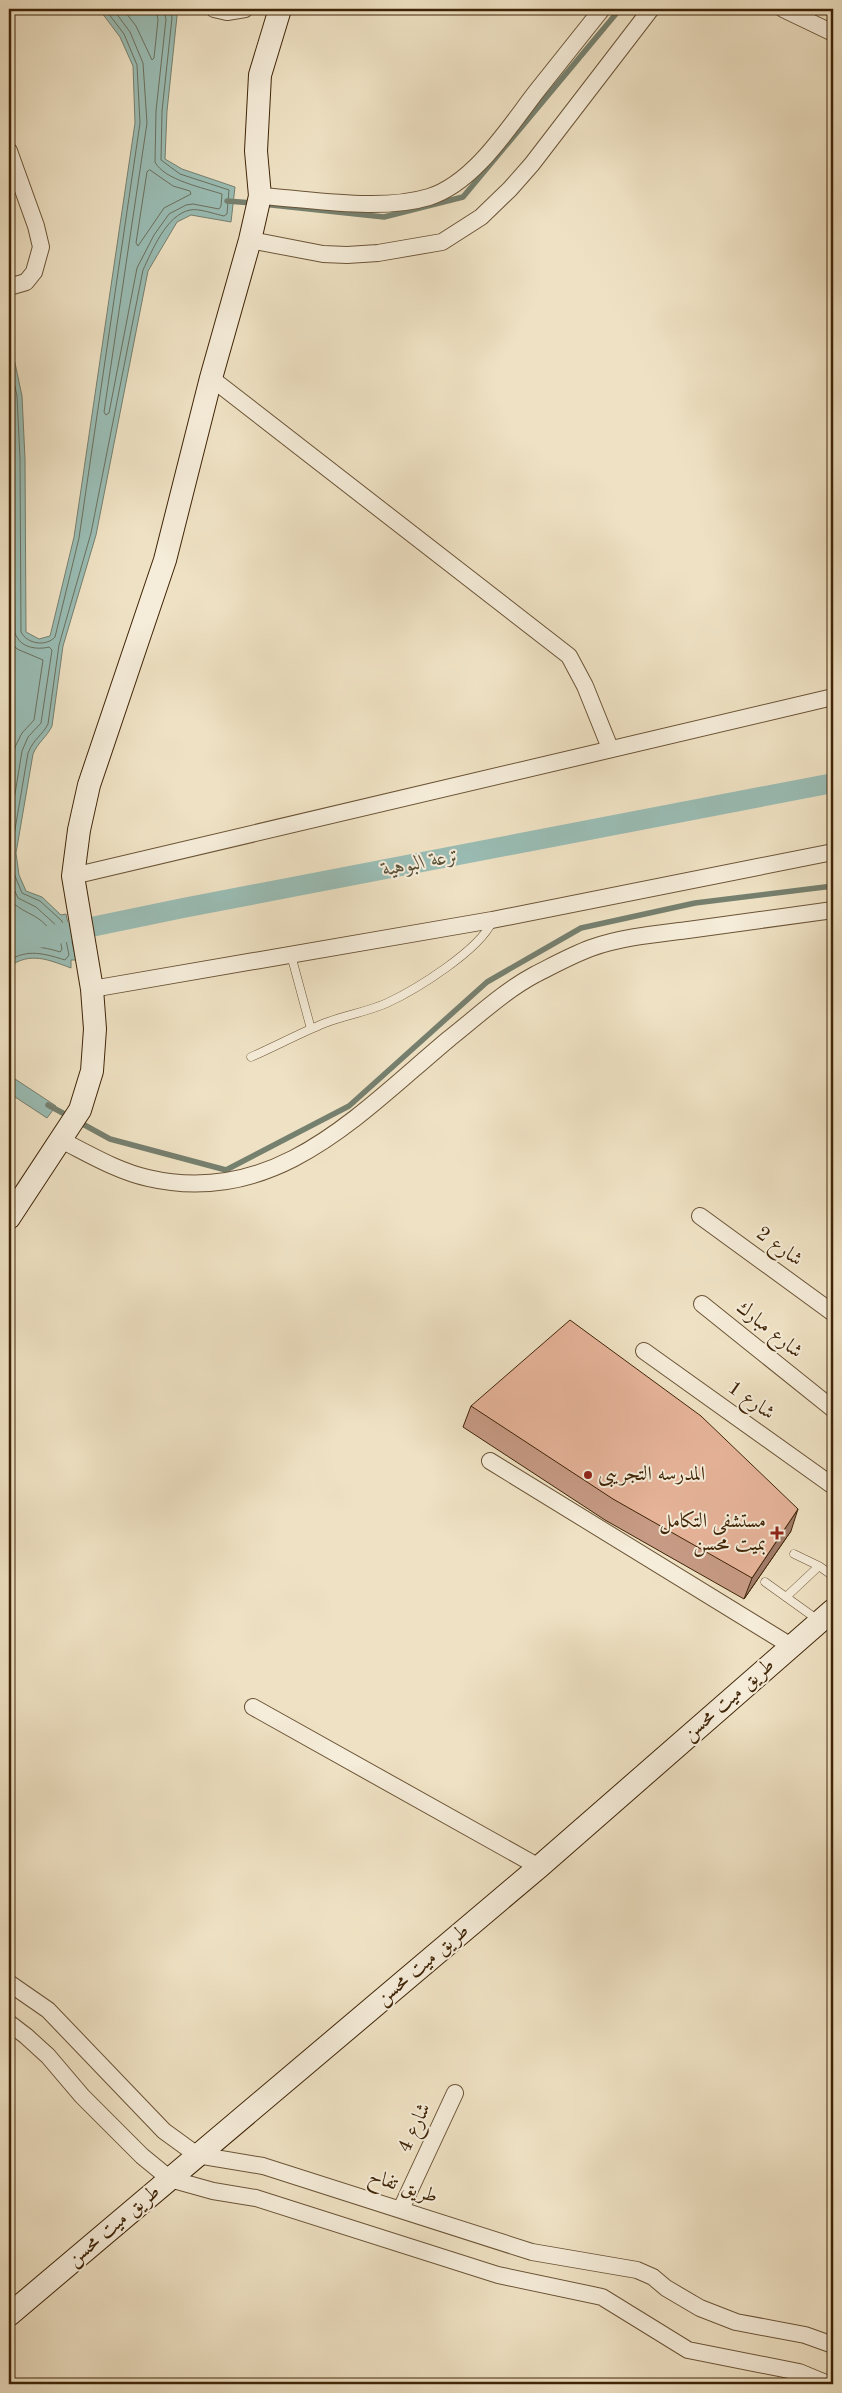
<svg xmlns="http://www.w3.org/2000/svg" width="842" height="2393" font-family="'Old Standard TT',Amiri,serif">
<style>
.water{fill:#9abdb5;stroke:#76806f}
.lines{fill:none;stroke-linecap:round;stroke-linejoin:round}
.shore{stroke:#6c705e;stroke-width:1}
.stream{stroke:#76806f;stroke-width:5.5}
.canal{stroke:#9abdb5;stroke-width:20}
.lane-casing{stroke:#6b5436;stroke-width:9}
.street-casing{stroke:#6b5436;stroke-width:18}
.secondary-casing{stroke:#3f2406;stroke-width:24}
.lane{stroke:#f5ecd9;stroke-width:8}
.street{stroke:#f5ecd9;stroke-width:16}
.secondary{stroke:#f5ecd9;stroke-width:22}
.wall{fill:#c69a84;stroke:#3f2406}
.shaded-wall{fill:#a17d6b;stroke:#3f2406}
.building{fill:#e6b399;stroke:#3f2406}
.poi-dot{fill:#8f2418;stroke:#f5ecd9;stroke-width:2}
.labels{text-anchor:middle;dominant-baseline:central;stroke-width:4;stroke-linejoin:round;paint-order:stroke}
.street-label{font-size:20px;fill:#3f2406;stroke:#f5ecd9}
.poi-label{font-size:20px;fill:#3f2406;stroke:#f5ecd9;text-anchor:start}
.water-label{font-size:21px;font-style:italic;fill:#5a523b;stroke:#f5ecd9}
</style>
<rect width="100%" height="100%" fill="#efe2c4"/>
<filter id="stains"><feTurbulence type="fractalNoise" baseFrequency=".004" numOctaves="4"/><feColorMatrix values="0 0 0 0 .2 0 0 0 0 .09 0 0 0 0 .02 0 0 0 .5 -.17"/></filter>
<radialGradient id="worn" r=".72"><stop offset=".6" stop-color="#630" stop-opacity="0"/><stop offset="1" stop-color="#630" stop-opacity=".3"/></radialGradient>
<path class="water" d="M99,9h75l3,7 -10,95 -2,48 17,10 53,18 -4,35 -40,-7 -14,7 -29,49 -52,264 -33,111 -11,80c-5,11 -14,16 -19,28l-17,99 3,22 7,16 16,6 19,18 5,-1 10,46h-5v8c-22,-8 -41,-17 -62,-1v-632l13,61 3,63 1,173 13,7 11,-3 2,-8 22,-91 61,-414 -2,-57 -13,-29z
M9,1075l47,31 -9,12 -38,-25z"/>
<g class="lines">
<path class="shore" d="M113,9l17,23 13,31 4,60 -43,289 2,3 3,-2 28,-145 17,-33 15,-21 17,-9 7,-1 26,5 2,-3 1,-12c-18,-6 -58,-14 -67,-32l1,-51 10,-92 -3,-10
M123,9l13,17 16,34 2,-2 4,-38 -2,-11
M150,170l23,16 17,5 1,3 -27,14 -26,38 -2,-3 11,-71z
M9,359l8,37 3,63 1,173c6,12 25,15 34,5l24,-99 61,-415 -3,-58 -13,-31 -19,-25
M9,389l4,71 2,173c5,15 22,17 34,14l3,3 -11,73 -13,14 -6,14 -13,80
M9,639l8,10 26,11 -9,60 -12,13 -7,14 -6,44
M9,878l9,20 18,9 21,19 5,23 -2,3c-15,-5 -38,-9 -51,1
M9,897c9,18 38,16 43,41l-2,2 -33,1 -8,3
M9,961c17,-13 37,-7 56,-1l4,-5 -7,-34 -22,-20 -18,-8 -7,-17 -4,-23 17,-100c6,-15 14,-17 20,-29l11,-79 32,-112 52,-263c9,-19 23,-55 47,-60 9,-2 24,4 34,6l3,-2 2,-24 -49,-16 -19,-14 1,-49 10,-93 -2,-9"/>
<path class="stream" d="M227,201l26,2
M262,204l122,13 79,-20 157,-188
M48,1105l22,12
M79,1122l31,17 116,31 123,-64 138,-124 94,-54 114,-25 138,-17"/>
<path class="canal" d="M9,944l174,-36 650,-125"/>
<defs>
<path id="lane" d="M291,955l20,74
M251,1057c25,-11 49,-24 74,-34 20,-8 42,-11 62,-20 30,-14 91,-52 105,-81
M794,1554l25,12 14,10
M765,1582l53,38
M786,1597l33,-31"/>
<path id="street" d="M214,9l13,3 18,-3
M783,9l50,24
M9,151l27,75 5,21 -7,25 -8,10 -17,5
M260,196c51,3 120,16 169,1 45,-14 80,-70 107,-105 22,-28 44,-55 66,-83
M250,240l73,14 24,1 31,-2 64,-11 39,-25 29,-28 22,-25 119,-155
M211,378l358,278 16,30 25,62
M73,876l760,-179
M92,989l400,-69 341,-68
M61,1140c28,14 56,31 87,38 128,30 212,-65 302,-140 28,-22 54,-47 86,-64 18,-9 36,-19 55,-26 31,-11 65,-14 97,-18 48,-7 97,-13 145,-20
M700,1216l133,97
M702,1304l131,105
M644,1351l189,135
M490,1461l301,185
M253,1707l286,160
M9,1983l39,27 116,121 33,24 66,11 269,86 105,18 16,7 13,11 34,20 36,14 69,13 28,10
M9,2023l17,13 22,20 34,40 60,60 28,23 43,12 43,7 242,77 104,22 86,53 111,22 29,12
M401,2209l54,-116"/>
<path id="secondary" d="M9,1218l71,-108 12,-39 3,-42 -3,-40 -19,-113 6,-46 10,-45 76,-225 46,-182 39,-138 10,-44 -4,-45 4,-76 20,-66
M9,2315l530,-448 294,-257"/>
</defs>
<use href="#lane" class="lane-casing"/>
<use href="#street" class="street-casing"/>
<use href="#secondary" class="secondary-casing"/>
<use href="#lane" class="lane"/>
<use href="#street" class="street"/>
<use href="#secondary" class="secondary"/>
</g>
<path class="wall" d="M471,1406l320,125 -47,68 -139,-79 -142,-93z"/>
<path class="shaded-wall" d="M798,1509l-7,22 -47,68 8,-21z"/>
<path class="building" d="M570,1320l131,96 97,93 -46,69 -139,-79 -142,-93z"/>
<g class="poi-dot">
<circle cx="588" cy="1475" r="5"/>
<path d="M774.5 1525.5h5v5h5v5h-5v5h-5v-5h-5v-5h5z"/>
</g>
<g class="labels">
<g class="street-label">
<text transform="translate(779 1247) rotate(36)">شارع 2</text>
<text transform="translate(769 1330) rotate(39)">شارع مبارك</text>
<text transform="translate(751 1401) rotate(35)">شارع 1</text>
<text transform="translate(729 1700) rotate(-41)">طريق ميت محسن</text>
<text transform="translate(423 1965) rotate(-40)">طريق ميت محسن</text>
<text transform="translate(415 2128) rotate(-65)">شارع 4</text>
<text transform="translate(403 2187) rotate(18)">طريق تفاح</text>
<text transform="translate(114 2226) rotate(-40)">طريق ميت محسن</text>
</g>
<g class="poi-label">
<text x="598" y="1475">المدرسه التجريبى</text>
<text x="766" y="1522" text-anchor="end">مستشفى التكامل<tspan x="766" dy="23">بميت محسن</tspan></text>
</g>
<g class="water-label">
<text transform="translate(421 863) rotate(-11)">ترعة البوهية</text>
</g>
</g>
<rect width="842" height="2393" fill="none" stroke="#efe2c4" stroke-width="30"/>
<rect x="10" y="10" width="822" height="2373" fill="none" stroke="#3f2406" stroke-width="2.5"/>
<rect x="15" y="15" width="812" height="2363" fill="none" stroke="#3f2406"/>
<rect width="100%" height="100%" filter="url(#stains)"/>
<rect width="100%" height="100%" fill="url(#worn)"/>
</svg>
